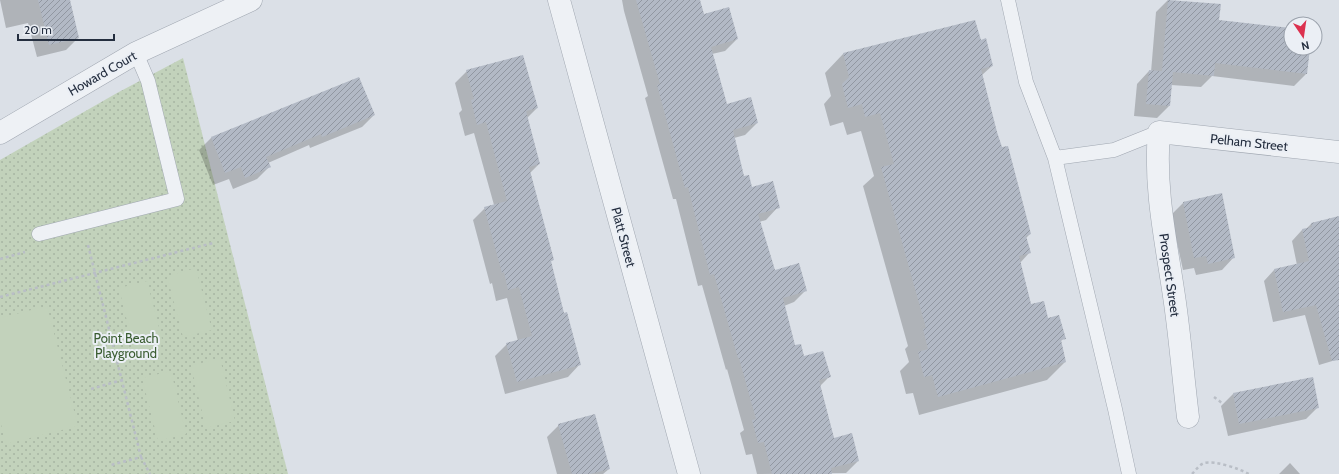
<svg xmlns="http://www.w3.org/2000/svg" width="1339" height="474" font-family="Cabin,sans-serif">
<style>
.green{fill:url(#green-dots)}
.pitch{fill:#c2d2bb}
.shadow{fill:#0003}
.building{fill:url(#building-hatch)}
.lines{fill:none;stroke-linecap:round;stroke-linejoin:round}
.lane-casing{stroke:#a0a7b1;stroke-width:15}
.street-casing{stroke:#a0a7b1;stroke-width:23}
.path{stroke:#b9bec6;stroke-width:2.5;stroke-dasharray:3 3;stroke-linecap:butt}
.lane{stroke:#eef1f5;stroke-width:14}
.street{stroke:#eef1f5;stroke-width:22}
.labels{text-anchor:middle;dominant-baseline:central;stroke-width:4;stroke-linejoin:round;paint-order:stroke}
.street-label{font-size:13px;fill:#242e3f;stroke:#ebeff5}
.park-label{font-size:13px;fill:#395c30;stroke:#ebeff5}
</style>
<defs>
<pattern id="green-dots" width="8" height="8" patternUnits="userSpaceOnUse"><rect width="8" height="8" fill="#c2d2bb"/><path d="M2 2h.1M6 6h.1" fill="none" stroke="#a7b5a2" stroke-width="1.8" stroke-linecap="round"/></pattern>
<pattern id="building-hatch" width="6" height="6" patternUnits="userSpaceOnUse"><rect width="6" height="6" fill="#b2b9c5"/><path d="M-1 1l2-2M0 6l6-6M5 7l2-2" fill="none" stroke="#9197a1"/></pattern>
</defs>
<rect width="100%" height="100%" fill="#dbe0e7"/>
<path class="green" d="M183,58l105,416h-288v-314l117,-67z"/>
<path class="pitch" d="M196,268l16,62 -29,7 -16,-61z
M147,281l16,62 -29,7 -15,-62z
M47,306l31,120 -72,18 -6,-24v-102z
M220,358l15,63 -29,7 -15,-62z
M171,371l15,63 -28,7 -16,-63z"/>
<path class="shadow" d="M0,0h69l9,38 -12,12 -29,7 -9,-34 -22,5z
M622,0h77l5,15 33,24 -12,12 -13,3 14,51 31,18 -12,12 -11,3 9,39 9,11 26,19 -12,13 -7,2 15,50 32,18 -12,12 -10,4 10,40 10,11 25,20 -9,9 14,53 24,22 -12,12 -89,1 -5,-20 -6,1 -6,-22 4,-3 -17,-61 -1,1 -24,-85 -4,1 -22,-87h-3l-28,-101 3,-2 -24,-85z
M1168,0l50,21 73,8v19h18l-3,26 -12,12 -82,-10 -11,11 -30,-2 -2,21 -12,12 -23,-2 3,-32 12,-13 2,1 5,-60z
M980,41l12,25 -10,9 14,57 34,102 -4,4 4,14 -10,11 11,42 16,14 17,19 -4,4 5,20 -18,18 -128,35 -6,-22 -7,1 -6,-23 9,-9 -4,-13 3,-3 -45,-160 11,-10 -13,-45 -14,4 -4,-13 -13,4 -6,-22 7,-8 -6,-23 18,-19z
M467,71l70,37 -10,10 12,46 -9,9 23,87 -3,2 13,52 17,50 -12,13 -63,17 -10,-38 12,-12 11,-3 -11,-43 -11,3 -4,-18 -2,1 -17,-64 12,-12 9,-3 -20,-72 -9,3 -6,-23 3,-3 -7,-27z
M358,78l16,37 -12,12 -52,21 -1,-3 -41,18 1,4 -12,12 -24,10 -4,-10 -16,6 -14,-35 12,-12z
M1221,195l13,62 -12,13 -26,5 -2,-7 -11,2 -12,-55 12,-12z
M1339,217v142l-20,6 -14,-50 -32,7 -9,-41 10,-11 23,-5 -5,-24 10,-11 4,-1 5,-5z
M1233,394l85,13 -12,12 -78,17 -7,-30z
M559,425l50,44 -6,5h-46l-10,-37z
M1290,463l10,11h-21z"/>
<path class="building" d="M38,0h32l9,38 -30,7z
M636,0h64l4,14 25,-7 9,32 -27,8 16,57 24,-7 7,26 -25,7 11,46 5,-1 3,12 21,-6 7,27 -22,6 17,56 24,-7 8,28 -24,7 12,47 6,-1 3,12 19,-5 8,26 -12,3 15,58 18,-5 7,28 -28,7 1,6h-60l-8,-32 -6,1 -6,-23 4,-1 -17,-61h-1l-24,-84 -4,1 -22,-88 -3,1 -28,-103 3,-1z
M1168,0l53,4 -2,16 72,8v20h19l-3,26 -92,-11 -1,13 -52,-5z
M975,20l6,20 5,-2 7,28 -12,3 16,63 5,15 6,-1 23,88 -5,2 5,17 -12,3 12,48 13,-3 4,17 11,-3 7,24 -5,1 5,22 -128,35 -6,-22 -8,2 -6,-25 10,-3 -5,-20 3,-1 -45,-161 13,-3 -14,-51 -15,4 -3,-13 -14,4 -6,-24 7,-7 -6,-24z
M523,55l15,53 -12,3 14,53 -11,3 25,93 -3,1 13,52 3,-1 14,53 -64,17 -11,-39 26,-7 -13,-49 -11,3 -4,-18 -2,1 -18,-66 23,-6 -21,-79 -9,3 -6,-25 3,-1 -8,-29z
M1149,70l24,2 -3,34 -24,-2z
M359,77l16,38 -53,22 -1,-3 -55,23 5,10 -26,11 -4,-11 -16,6 -14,-36z
M1222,193l13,65 -27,6 -2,-8 -12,2 -11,-56z
M1339,216v144l-7,1 -16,-56 -33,7 -9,-43 35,-8 -7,-32 10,-2 -1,-4z
M1313,377l6,31 -80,16 -6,-31z
M595,414l15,55 -20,5h-18l-14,-50z"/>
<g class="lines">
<defs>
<path id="lane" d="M1008,0l18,82 29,76 60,251 14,65
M1055,158l59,-8 45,-18
M39,234l138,-35 -29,-118 -12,-28"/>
<path id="street" d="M559,0l130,474
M0,133l136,-80 115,-53
M1188,417c-5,-40 -8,-81 -14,-121 -8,-55 -20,-108 -15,-164l180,20"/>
</defs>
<use href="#lane" class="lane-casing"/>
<use href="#street" class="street-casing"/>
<path class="path" d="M88,245l53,212 -30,8
M0,259l25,-7
M0,297l213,-54
M91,389l31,-9
M1214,397l8,6
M141,457l9,17
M1192,474c4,-4 7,-9 12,-11 11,-3 36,6 45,11"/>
<use href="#lane" class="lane"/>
<use href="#street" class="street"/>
</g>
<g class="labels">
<g class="street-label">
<text transform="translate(102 73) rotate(-30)">Howard Court</text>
<text transform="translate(1249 142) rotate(6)">Pelham Street</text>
<text transform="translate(624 237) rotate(75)">Platt Street</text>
<text transform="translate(1170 275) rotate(82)">Prospect Street</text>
</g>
<g class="park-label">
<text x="126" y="338">Point Beach<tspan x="126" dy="15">Playground</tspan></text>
</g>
</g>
<g transform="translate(1303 36) rotate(167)"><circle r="19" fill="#ebeff5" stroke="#9ba2ac"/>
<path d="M0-3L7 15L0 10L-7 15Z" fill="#dc314f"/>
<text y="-6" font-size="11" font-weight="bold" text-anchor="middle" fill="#242e3f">N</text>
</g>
<path d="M18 34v6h96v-6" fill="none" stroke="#242e3f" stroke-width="2"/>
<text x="24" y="34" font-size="12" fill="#242e3f" stroke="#ebeff5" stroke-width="3" paint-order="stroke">20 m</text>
</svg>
